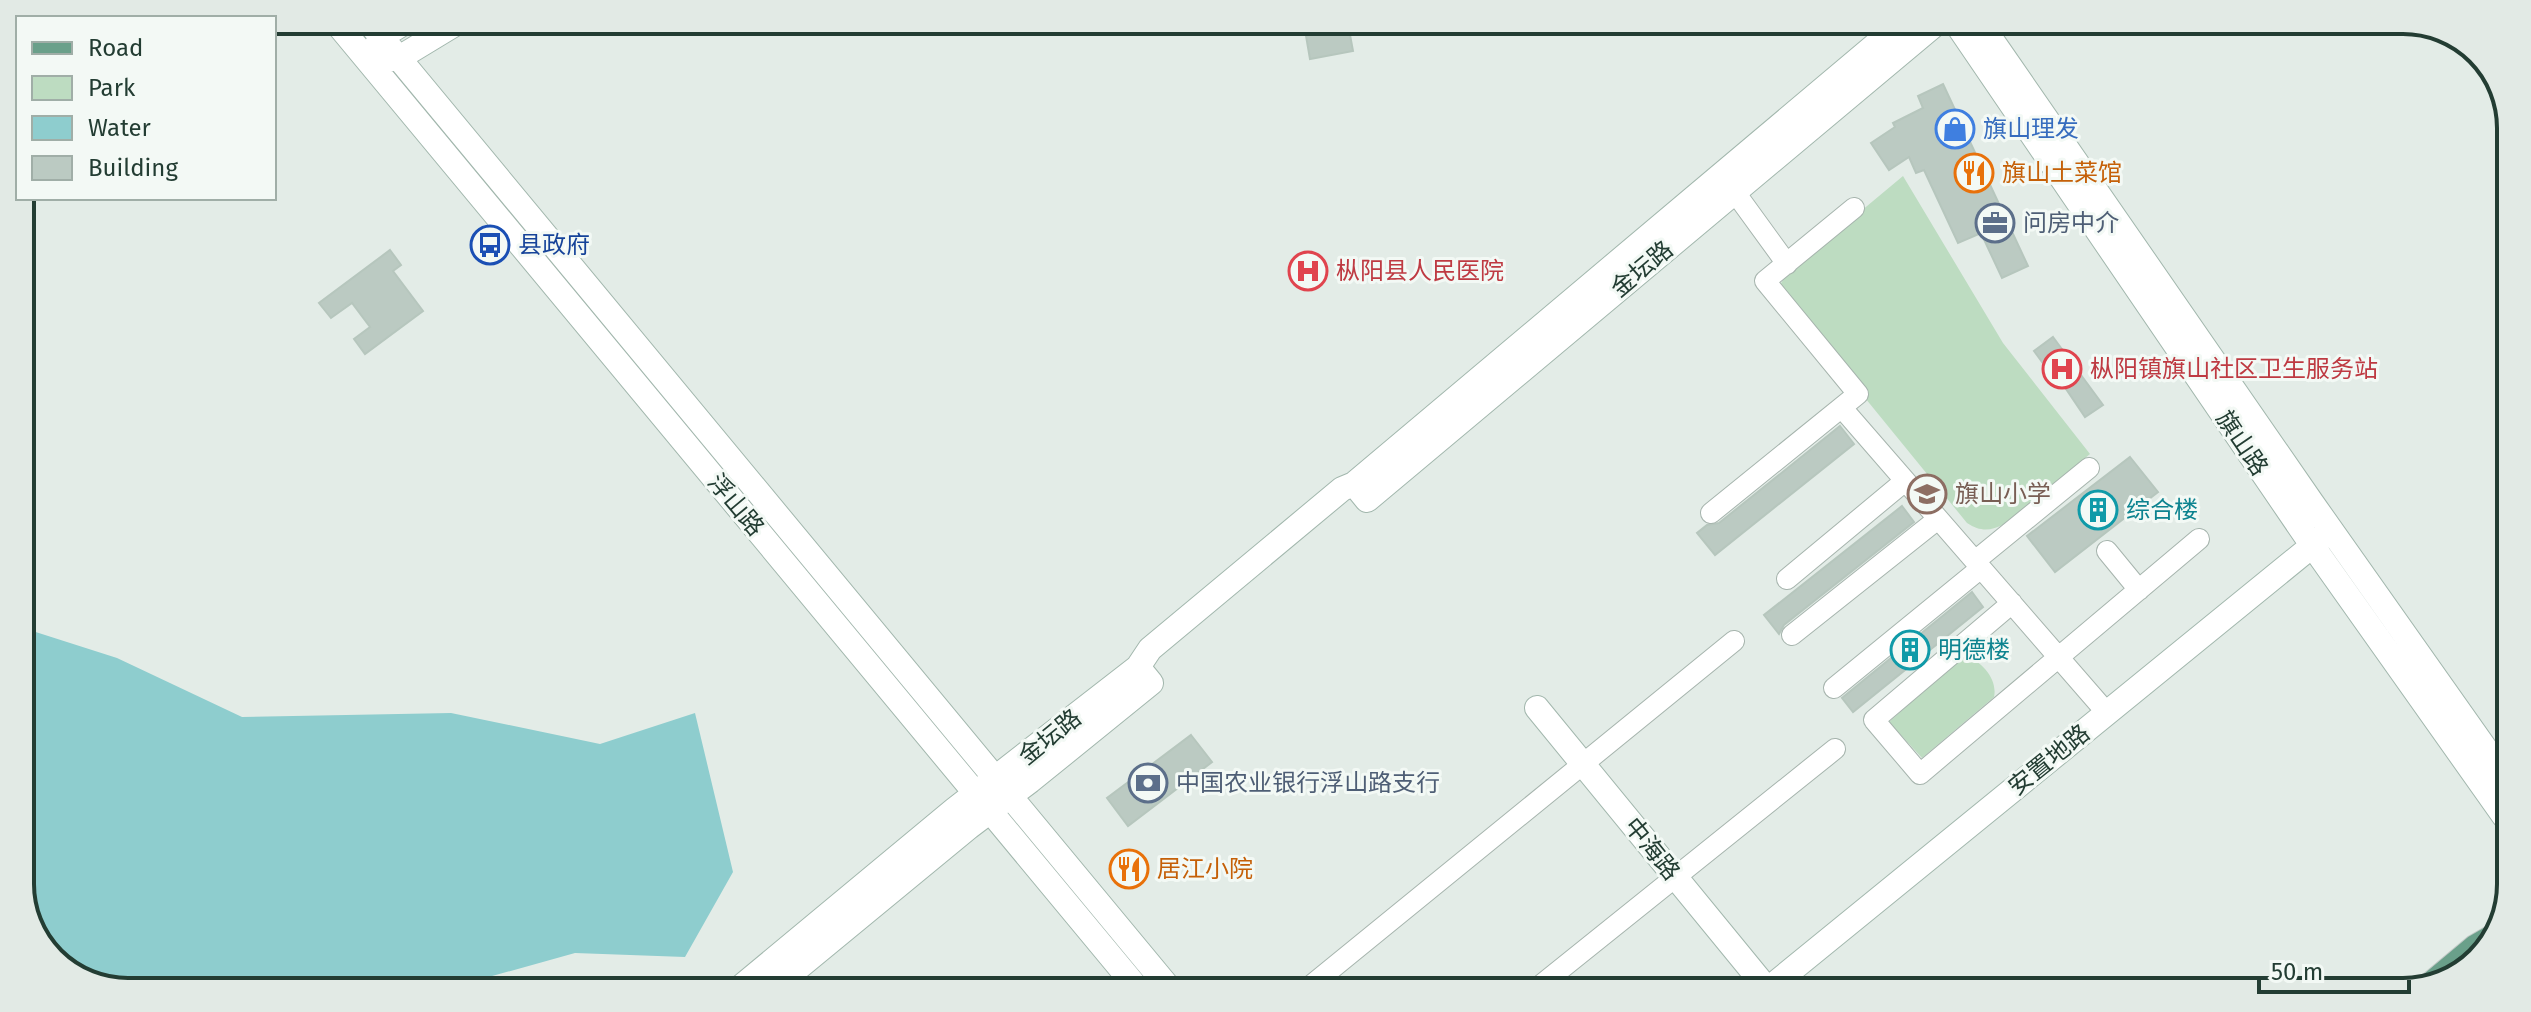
<svg xmlns="http://www.w3.org/2000/svg" width="2531" height="1012" font-family="'Fira Sans','Noto Sans SC',sans-serif">
<style>
.green{fill:#bddcc1}
.water{fill:#8ecdce}
.building{fill:#bbcac2;stroke:#b6c6bd;stroke-width:2}
.lines{fill:none;stroke-linecap:round;stroke-linejoin:round}
.street-casing{stroke:#a6b4ad;stroke-width:22}
.secondary-casing{stroke:#a2b7ad;stroke-width:26}
.primary-casing{stroke:#c1c9c6;stroke-width:26}
.street{stroke:#fff;stroke-width:20}
.secondary{stroke:#fff;stroke-width:24}
.primary{stroke:#6aa08a;stroke-width:24}
.labels{text-anchor:middle;dominant-baseline:central;stroke-width:6;stroke-linejoin:round;paint-order:stroke}
.shop-label{font-size:24px;fill:#366cbe;stroke:#f3f9f5;text-anchor:start}
.food-label{font-size:24px;fill:#c56008;stroke:#f3f9f5;text-anchor:start}
.service-label{font-size:24px;fill:#4e5e75;stroke:#f3f9f5;text-anchor:start}
.transit-label{font-size:24px;fill:#164399;stroke:#f3f9f5;text-anchor:start}
.street-label{font-size:24px;fill:#233d33;stroke:#f3f9f5}
.health-label{font-size:24px;fill:#be3a42;stroke:#f3f9f5;text-anchor:start}
.education-label{font-size:24px;fill:#785e54;stroke:#f3f9f5;text-anchor:start}
.culture-label{font-size:24px;fill:#0d838f;stroke:#f3f9f5;text-anchor:start}
.rim{fill:none;stroke:#233d33;stroke-width:4}
</style>
<rect width="100%" height="100%" fill="#e3ece7"/>
<path class="green" d="M1903,176l100,167 87,111 -85,70c-15,7 -24,8 -38,-1l-181,-222 -6,-16 8,-13z
M1965,657c17,3 33,23 29,40l-72,61 -33,-36 68,-61z"/>
<path class="water" d="M20,627l97,31 125,59 209,-4 149,31 95,-31 38,159 -48,85 -110,-4 -115,32h-59l-70,-8 -42,8 -202,-1 -45,-35 -22,-58z"/>
<path class="building" d="M1304,24h44l5,27 -43,8z
M1943,84l85,182 -26,12 -21,-45 -23,10 -34,-73 -8,3 -7,-16 -20,13 -18,-27 24,-16 -2,-4 30,-15 -5,-12z
M390,250l11,15 -8,6 30,40 -58,43 -11,-15 16,-12 -18,-24 -21,15 -12,-15z
M2053,337l50,68 -18,12 -21,-31 -3,2 -27,-37z
M1840,426l14,18 -139,111 -18,-22 10,-8 12,-2z
M2130,457l28,35 -103,80 -28,-36z
M1902,506l12,16 -130,103 -5,9 -15,-19z
M1972,592l11,15 -130,105 -11,-14z
M1191,735l21,27 -84,64 -21,-28z"/>
<g class="lines">
<defs>
<path id="street" d="M1734,191l53,73
M1842,408l265,305
M1711,513l147,-119 -93,-113 89,-73
M2107,551l32,39
M1975,561l114,-93
M1787,579l118,-98
M2012,603l-138,117 46,54 279,-235
M1792,635l146,-116
M1834,688l147,-120
M1308,988l426,-347
M1536,989l299,-240"/>
<path id="secondary" d="M335,21l802,967
M368,21l801,967
M1958,26l354,519 192,271
M1982,26l330,477 192,272
M375,48l6,-11 26,-16
M383,60l16,-2 61,-37
M1354,484l13,16 566,-474
M1537,708l231,282
M742,986l212,-176 184,-143 12,-18 192,-160 12,-5 544,-458
M776,986l193,-159 61,-46 121,-98 -13,-16
M1767,990l556,-453"/>
<path id="primary" d="M2432,983l43,-36 19,-11"/>
</defs>
<use href="#street" class="street-casing"/>
<use href="#secondary" class="secondary-casing"/>
<use href="#primary" class="primary-casing"/>
<use href="#street" class="street"/>
<use href="#secondary" class="secondary"/>
<use href="#primary" class="primary"/>
</g>
<defs>
<symbol id="shop-ring" viewBox="-11 -11 22 22"><circle r="9.5" fill="#f3f9f5" stroke="#3f7fe0" stroke-width="1.5"/><path d="M-5-2.5h2.3a2.7 3.5 0 0 1 5.4 0H5L5.5 6h-11ZM-1.5-2.5h3a1.5 2.3 0 0 0-3 0Z" fill="#3f7fe0"/></symbol>
<symbol id="restaurant-ring" viewBox="-11 -11 22 22"><circle r="9.5" fill="#f3f9f5" stroke="#e8710a" stroke-width="1.5"/><path d="M-5-6h1v4h1v-4h1v4h1v-4h1v5L-1.5 .5V6h-2V.5L-5-1ZM5-6V6H3V1.5H1.5Q1.5-4 5-6Z" fill="#e8710a"/></symbol>
<symbol id="office-ring" viewBox="-11 -11 22 22"><circle r="9.5" fill="#f3f9f5" stroke="#5c6f8a" stroke-width="1.5"/><path d="M-6-3h4V-5.5h4V-3h4V5H-6ZM-1-4.5V-3h2v-1.5ZM-6 0V1H6V0Z" fill="#5c6f8a"/></symbol>
<symbol id="bus-ring" viewBox="-11 -11 22 22"><circle r="9.5" fill="#f3f9f5" stroke="#1a4fb4" stroke-width="1.5"/><path d="M-5-6H5V4H4V6H2V4H-2V6H-4V4H-5ZM-3.5-4V0h7V-4ZM-3.5 1.2v1.5H-2V1.2ZM2 1.2v1.5H3.5V1.2Z" fill="#1a4fb4"/></symbol>
<symbol id="hospital-ring" viewBox="-11 -11 22 22"><circle r="9.5" fill="#f3f9f5" stroke="#e0444e" stroke-width="1.5"/><path d="M-5-5h3v3.5h4V-5h3V5h-3V1.5h-4V5h-3Z" fill="#e0444e"/></symbol>
<symbol id="school-ring" viewBox="-11 -11 22 22"><circle r="9.5" fill="#f3f9f5" stroke="#8d6e63" stroke-width="1.5"/><path d="M0-5L7-2L0 1L-7-2ZM-4 1L0 2.5L4 1V4Q0 6-4 4Z" fill="#8d6e63"/></symbol>
<symbol id="building-ring" viewBox="-11 -11 22 22"><circle r="9.5" fill="#f3f9f5" stroke="#0f9aa8" stroke-width="1.5"/><path d="M-4-6H4V6H1V3H-1V6H-4ZM-2.5-4.3h1.7v1.8h-1.7ZM.8-4.3h1.7v1.8H.8ZM-2.5-1h1.7V.8h-1.7ZM.8-1h1.7V.8H.8Z" fill="#0f9aa8"/></symbol>
<symbol id="bank-ring" viewBox="-11 -11 22 22"><circle r="9.5" fill="#f3f9f5" stroke="#5c6f8a" stroke-width="1.5"/><path d="M-6-4H6V4H-6ZM0-2.3a2.3 2.3 0 1 0 0 4.6a2.3 2.3 0 1 0 0-4.6Z" fill="#5c6f8a"/></symbol>
</defs>
<g fill-rule="evenodd">
<use href="#shop-ring" x="1933" y="107" width="44" height="44"/>
<use href="#restaurant-ring" x="1952" y="151" width="44" height="44"/>
<use href="#office-ring" x="1973" y="201" width="44" height="44"/>
<use href="#bus-ring" x="468" y="223" width="44" height="44"/>
<use href="#hospital-ring" x="1286" y="249" width="44" height="44"/>
<use href="#hospital-ring" x="2040" y="347" width="44" height="44"/>
<use href="#school-ring" x="1905" y="472" width="44" height="44"/>
<use href="#building-ring" x="2076" y="488" width="44" height="44"/>
<use href="#building-ring" x="1888" y="628" width="44" height="44"/>
<use href="#bank-ring" x="1126" y="761" width="44" height="44"/>
<use href="#restaurant-ring" x="1107" y="847" width="44" height="44"/>
</g>
<g class="labels">
<g class="shop-label">
<text x="1983" y="129">旗山理发</text>
</g>
<g class="food-label">
<text x="2002" y="173">旗山土菜馆</text>
<text x="1157" y="869">居江小院</text>
</g>
<g class="service-label">
<text x="2023" y="223">问房中介</text>
<text x="1176" y="783">中国农业银行浮山路支行</text>
</g>
<g class="transit-label">
<text x="518" y="245">县政府</text>
</g>
<g class="street-label">
<text transform="translate(1642 269) rotate(-40)">金坛路</text>
<text transform="translate(2242 443) rotate(56)">旗山路</text>
<text transform="translate(736 505) rotate(50)">浮山路</text>
<text transform="translate(1050 737) rotate(-39)">金坛路</text>
<text transform="translate(2049 760) rotate(-39)">安置地路</text>
<text transform="translate(1652 849) rotate(51)">中海路</text>
</g>
<g class="health-label">
<text x="1336" y="271">枞阳县人民医院</text>
<text x="2090" y="369">枞阳镇旗山社区卫生服务站</text>
</g>
<g class="education-label">
<text x="1955" y="494">旗山小学</text>
</g>
<g class="culture-label">
<text x="2126" y="510">综合楼</text>
<text x="1938" y="650">明德楼</text>
</g>
</g>
<path d="M0 0H2531V1012H0ZM128 34H2403A94 94 0 0 1 2497 128V884A94 94 0 0 1 2403 978H128A94 94 0 0 1 34 884V128A94 94 0 0 1 128 34Z" fill="#e2eae5" fill-rule="evenodd"/>
<path class="rim" d="M128 34H2403A94 94 0 0 1 2497 128V884A94 94 0 0 1 2403 978H128A94 94 0 0 1 34 884V128A94 94 0 0 1 128 34Z"/>
<rect x="16" y="16" width="260" height="184" fill="#f3f9f5" stroke="#a0aea7" stroke-width="2"/>
<rect x="32" y="42" width="40" height="12" fill="#6aa08a" stroke="#a0aea7" stroke-width="2"/>
<text x="88" y="56" font-size="24" fill="#233d33">Road</text>
<rect x="32" y="76" width="40" height="24" fill="#bddcc1" stroke="#a0aea7" stroke-width="2"/>
<text x="88" y="96" font-size="24" fill="#233d33">Park</text>
<rect x="32" y="116" width="40" height="24" fill="#8ecdce" stroke="#a0aea7" stroke-width="2"/>
<text x="88" y="136" font-size="24" fill="#233d33">Water</text>
<rect x="32" y="156" width="40" height="24" fill="#bbcac2" stroke="#a0aea7" stroke-width="2"/>
<text x="88" y="176" font-size="24" fill="#233d33">Building</text>
<path d="M2259 980v12h150v-12" fill="none" stroke="#233d33" stroke-width="4"/>
<text x="2271" y="980" font-size="24" fill="#233d33" stroke="#f3f9f5" stroke-width="6" paint-order="stroke">50 m</text>
</svg>
